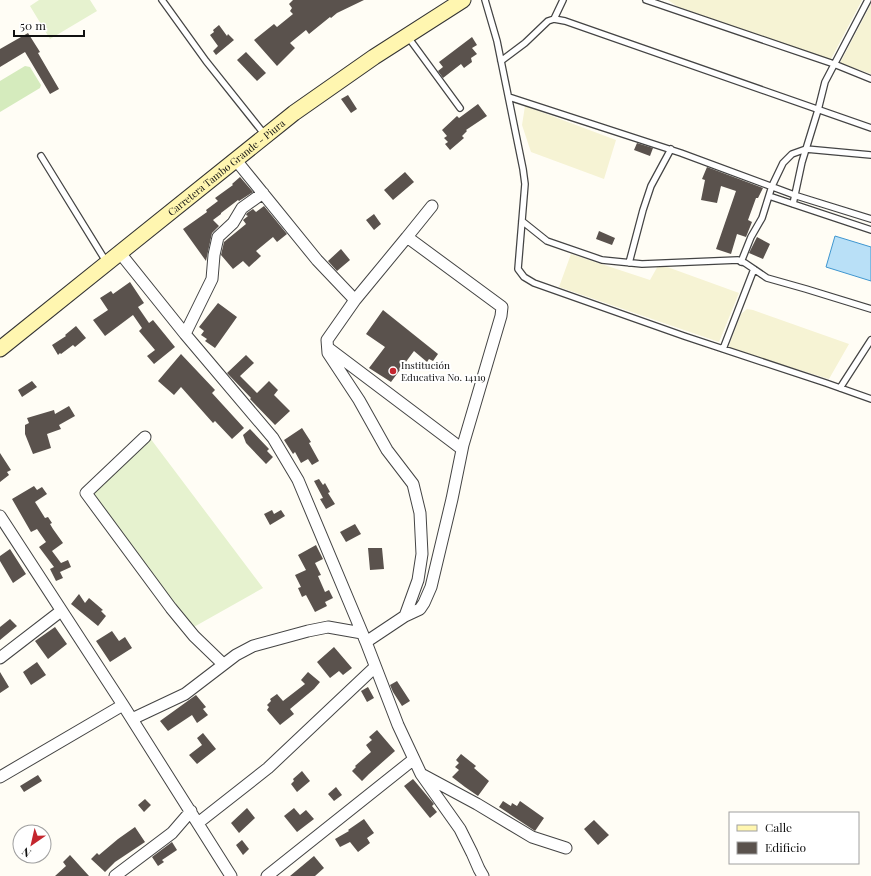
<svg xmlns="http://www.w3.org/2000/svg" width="871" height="876" font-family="'Playfair Display',serif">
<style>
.farmland{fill:#f6f3d4}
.green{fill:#d5ebbd}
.pitch{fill:#e6f2cf}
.water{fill:#b9e0f7;stroke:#3f96cf}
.building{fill:#5a524d}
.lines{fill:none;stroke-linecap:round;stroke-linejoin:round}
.lane-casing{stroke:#444;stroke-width:8}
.street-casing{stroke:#444;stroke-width:13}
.secondary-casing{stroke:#333;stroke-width:17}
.lane{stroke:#fff;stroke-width:5.5}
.street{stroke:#fff;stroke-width:11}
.secondary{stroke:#fff6b0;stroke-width:15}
.poi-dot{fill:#c4262e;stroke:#fff;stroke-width:1.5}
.labels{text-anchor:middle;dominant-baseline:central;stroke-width:4;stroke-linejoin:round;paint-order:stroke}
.street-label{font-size:10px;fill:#111;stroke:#fff}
.poi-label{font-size:10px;fill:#111;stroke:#fff;text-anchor:start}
</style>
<rect width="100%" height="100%" fill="#fffdf5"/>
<path class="farmland" d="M668,0h194l-32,61 -152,-54z
M871,4v70l-31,-11z
M525,106l91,34 -12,39 -73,-27 -9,-27z
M571,254l79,26 9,-16 80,29 -20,49 -160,-55z
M747,309l6,1 96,34 -20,35 -101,-31 13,-34z"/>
<path class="green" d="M25,66l5,1 11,18 -1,3 -40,24v-31z"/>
<path class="pitch" d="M39,0h51l7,11 -47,28 -20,-33z
M150,438l113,150 -71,40 -100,-135z"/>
<path class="water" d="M835,236l36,11v34l-45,-14z"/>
<path class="building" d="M293,0h71l-27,13 -6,5 -1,-1 -21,17 -3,-4 -16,13 5,5 -18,18 -23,-26 20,-16 3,3 16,-13 -3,-3 2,-3 -3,-4z
M219,25l8,11 1,-2 6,6 -18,15 -3,-4 5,-5 -8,-11 4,-3 -1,-2z
M28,33l12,19 -2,1 21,36 -9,5 -25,-42 -25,15v-18z
M472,37l5,8 -5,3 5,6 -6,4 1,4 -8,6 -3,-4 -18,14 -5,-7 5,-4 -4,-5z
M246,52l20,21 -9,8 -20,-21z
M348,95l9,14 -6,4 -10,-14z
M478,104l9,12 -21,14 1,1 -5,5 2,2 -14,12 -5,-6 3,-2 -4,-4 3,-2 -5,-6 15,-14 2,2z
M637,143l16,5 -3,8 -16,-6z
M707,167l56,21 -5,10h-2l-8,22 4,2 -6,15 -9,-3 -6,20 -15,-5 20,-58 -15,-5 -4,17 -16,-3 4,-20 -3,-1z
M405,172l9,10 -21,18 -9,-10z
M240,177l13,15 -14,9 -1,-1 -17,13v1l-8,6 6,6 -7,7 -6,28 -23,-32 24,-17 -1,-2 12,-9 -3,-3 18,-13 -1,-1z
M264,206l23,28 -10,8 -4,-5 -17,14 5,5 -12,11 -6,-6 -10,8 -12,-14 3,-13 22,-18 -3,-4 5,-4 -2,-1 1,-2 6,-4 3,3z
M374,214l7,10 -7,6 -8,-10z
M599,231l16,7 -3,7 -16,-6z
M757,237l13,7 -7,15 -14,-6z
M341,249l9,11 -13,11 -9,-10z
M130,282l14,21 -6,4 11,16 4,-3 22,27 -21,17 -7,-8 8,-6 -16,-19 3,-3 -9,-13 -28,21 -12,-16 15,-10 -8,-12 11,-7 2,3z
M218,303l19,14 -22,31 -10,-7 2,-2 -6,-4 3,-4 -5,-4z
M383,310l55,44 -5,7 -4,-2 -2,3 -13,-11 -23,31 -22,-14 16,-21 -19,-13z
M76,326l10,12 -11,9 -2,-2 -12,9 -1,-1 -2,2 -6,-10 14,-9 -1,-1z
M181,354l34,36 -3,3 32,35 -12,11 -17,-18 -2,2 -32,-36 -7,8 -16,-14z
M246,355l8,8 -14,13 17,17 12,-12 9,9 -4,5 16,16 -15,14 -25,-26 1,-1 -24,-25z
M32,381l5,6 -15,10 -4,-7z
M69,406l6,10 -16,9 2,4 -14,5 4,14 -18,6 -8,-20v-9l4,-2 -2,-5 27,-8 1,4z
M302,428l9,14 -2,1 10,18 -7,4 -4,-6 -7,4 -6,-11 -2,2 -9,-14z
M250,429l19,20 -2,2 6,6 -7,7 -20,-21 -3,-8z
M0,453l11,17 -4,2 2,3 -9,7z
M319,479l4,6 2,-2 5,9 -2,1 7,11 -9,5 -6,-10 3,-1 -9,-17z
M34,486l3,4 5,-3 5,7 -12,8 10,16 3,-1 4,6 -2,1 3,5 10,14 -11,8 9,12 7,-3 3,7 -11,5 3,6 -7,3 -6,-12 4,-2 -15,-20 7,-5 -9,-13 -6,3 -19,-33z
M272,510l2,4 7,-4 4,6 -15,9 -6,-11z
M355,524l6,10 -15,8 -6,-10z
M316,545l7,14 -8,4 6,12 -3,1 7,16 4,-2 4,8 -8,4 2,4 -12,6 -9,-17 -4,2 -4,-9 3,-1 -6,-12 11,-5 -8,-15z
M368,548h14l2,21 -14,1z
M10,549l16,25 -13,9 -13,-22v-5z
M79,594l6,9 4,-5 14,12 -2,1 5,5 -8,10 -27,-22z
M10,619l7,7 -17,14v-13z
M55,627l12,17 -19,15 -13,-18z
M112,631l7,10 6,-4 7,11 -22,14 -14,-21z
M334,647l18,21 -9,7 -4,-4 -9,7 -13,-16z
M37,662l9,13 -15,10 -8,-13z
M0,672l9,15 -9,6z
M308,672l12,10 -6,7 -24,20 4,5 -14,11 -13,-15 2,-3 -2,-2 4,-4 -1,-2 7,-5 6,7 22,-17 -4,-4z
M397,681l13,20 -8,5 -9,-14 -3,-7z
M368,687l6,11 -7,4 -6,-11z
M196,695l10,12 -3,2 5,6 -11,8 -5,-8 -24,16 -8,-10z
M377,730l18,21 -26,23 -7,7 -10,-10 4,-4 -1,-1 16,-14 -5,-7 6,-5 -3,-3z
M203,733l13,16 -19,15 -8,-9 13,-10 -5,-7z
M461,754l15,12 -2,2 15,13 -11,15 -13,-9 -13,-10 7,-7 -4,-3 4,-4 -3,-3z
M302,771l8,10 -13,11 -6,-8 3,-3 -1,-2z
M38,775l4,6 -18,11 -4,-6z
M413,779l21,25 -2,2 5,6 -7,6 -26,-32z
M336,787l6,8 -8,6 -6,-7z
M145,799l6,6 -7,7 -6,-7z
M503,801l8,5 1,-3 5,3 3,-5 24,17 -9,13 -36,-24z
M247,808l8,10 -16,15 -8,-10z
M294,808l6,7 6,-5 8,9 -17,13 -13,-16z
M364,819l10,14 -7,5 3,5 -12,9 -8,-10 -10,5 -5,-8 14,-8 -1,-1z
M594,820l15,15 -11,10 -14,-16z
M135,827l10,15 -30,20 -10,10 -14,-13 6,-6 2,2 19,-16z
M242,840l7,9 -6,6 -7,-10z
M172,842l5,8 -15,10 2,2 -6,4 -6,-9z
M70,855l19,21h-34l11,-10 -3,-4z
M314,856l10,12 -9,8h-25z"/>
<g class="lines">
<defs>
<path id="lane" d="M162,0l44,61 59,74
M485,0l12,41 26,128 2,15 -7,85 6,8 10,6 150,53 142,47 45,16
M646,0l188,64 37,15
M554,19l9,-19
M408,37l52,71
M501,61l24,-18 23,-22 6,-2 11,2 306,107
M509,97l172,56 116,43 74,23
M41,156l66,107
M769,196l102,34
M793,204l9,-42 16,-52 7,-28 43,-82
M522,221l25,20 55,19 40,4 96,-4 7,3 22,15 39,11 65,20
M741,262l10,-25 11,-19 10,-32 11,-23 9,-9 14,-5 65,6
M629,263l14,-53 8,-24 20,-37
M723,349l31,-80
M840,388l31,-48"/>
<path id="street" d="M235,159l82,101 38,40
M407,237l25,-31
M120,253l65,81 88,104 25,42 68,162 32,83 23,49 39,55 12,24 7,16 4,7
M185,334l27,-55 2,-24 4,-18 15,-14 9,-15 21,-15
M328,348l134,101
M145,437l-59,56 85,115 23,28 29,28
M0,516l123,189 108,171
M366,642l39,-26 15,-7 4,-6 7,-16 21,-88 11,-54 38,-129 1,-9 -95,-70 -52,63 -28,40 1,13 31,47 28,50 26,34 7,29 2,41 -4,26 -13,36
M0,658l61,-47
M132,719l53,-25 51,-39 17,-9 55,-15 20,-4 34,6
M423,775l54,29 55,33 34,11
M0,777l123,-72
M198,823l70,-55 107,-101
M115,876l57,-43 19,-22
M267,876l147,-117"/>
<g id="secondary">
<path id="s1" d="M0,349l294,-236 80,-56 89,-57"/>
</g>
</defs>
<use href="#lane" class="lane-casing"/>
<use href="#street" class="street-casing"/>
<use href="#secondary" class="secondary-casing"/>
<use href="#lane" class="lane"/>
<use href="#street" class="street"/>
<use href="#secondary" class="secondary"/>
</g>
<circle class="poi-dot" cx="393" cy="371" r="4"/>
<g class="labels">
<g class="street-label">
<text stroke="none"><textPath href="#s1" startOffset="290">Carretera Tambo Grande - Piura</textPath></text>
</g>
<g class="poi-label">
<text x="401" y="365">Institución<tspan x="401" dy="12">Educativa No. 14119</tspan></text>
</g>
</g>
<rect x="729" y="812" width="130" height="52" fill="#ffffff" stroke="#a0a0a0"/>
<rect x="737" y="825" width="20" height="6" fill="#fff6b0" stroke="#a0a0a0"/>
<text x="765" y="832" font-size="12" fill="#111111">Calle</text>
<rect x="737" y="842" width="20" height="12" fill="#5a524d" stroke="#a0a0a0"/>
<text x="765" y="852" font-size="12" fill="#111111">Edificio</text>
<g transform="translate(32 844) rotate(214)"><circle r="19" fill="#ffffff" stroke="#a0a0a0"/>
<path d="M0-3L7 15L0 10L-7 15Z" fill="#c4262e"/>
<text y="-6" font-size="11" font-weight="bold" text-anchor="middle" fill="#111111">N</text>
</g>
<path d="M14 30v6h70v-6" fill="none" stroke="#111111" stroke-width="2"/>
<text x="20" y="30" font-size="12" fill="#111111" stroke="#ffffff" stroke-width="3" paint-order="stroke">50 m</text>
</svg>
